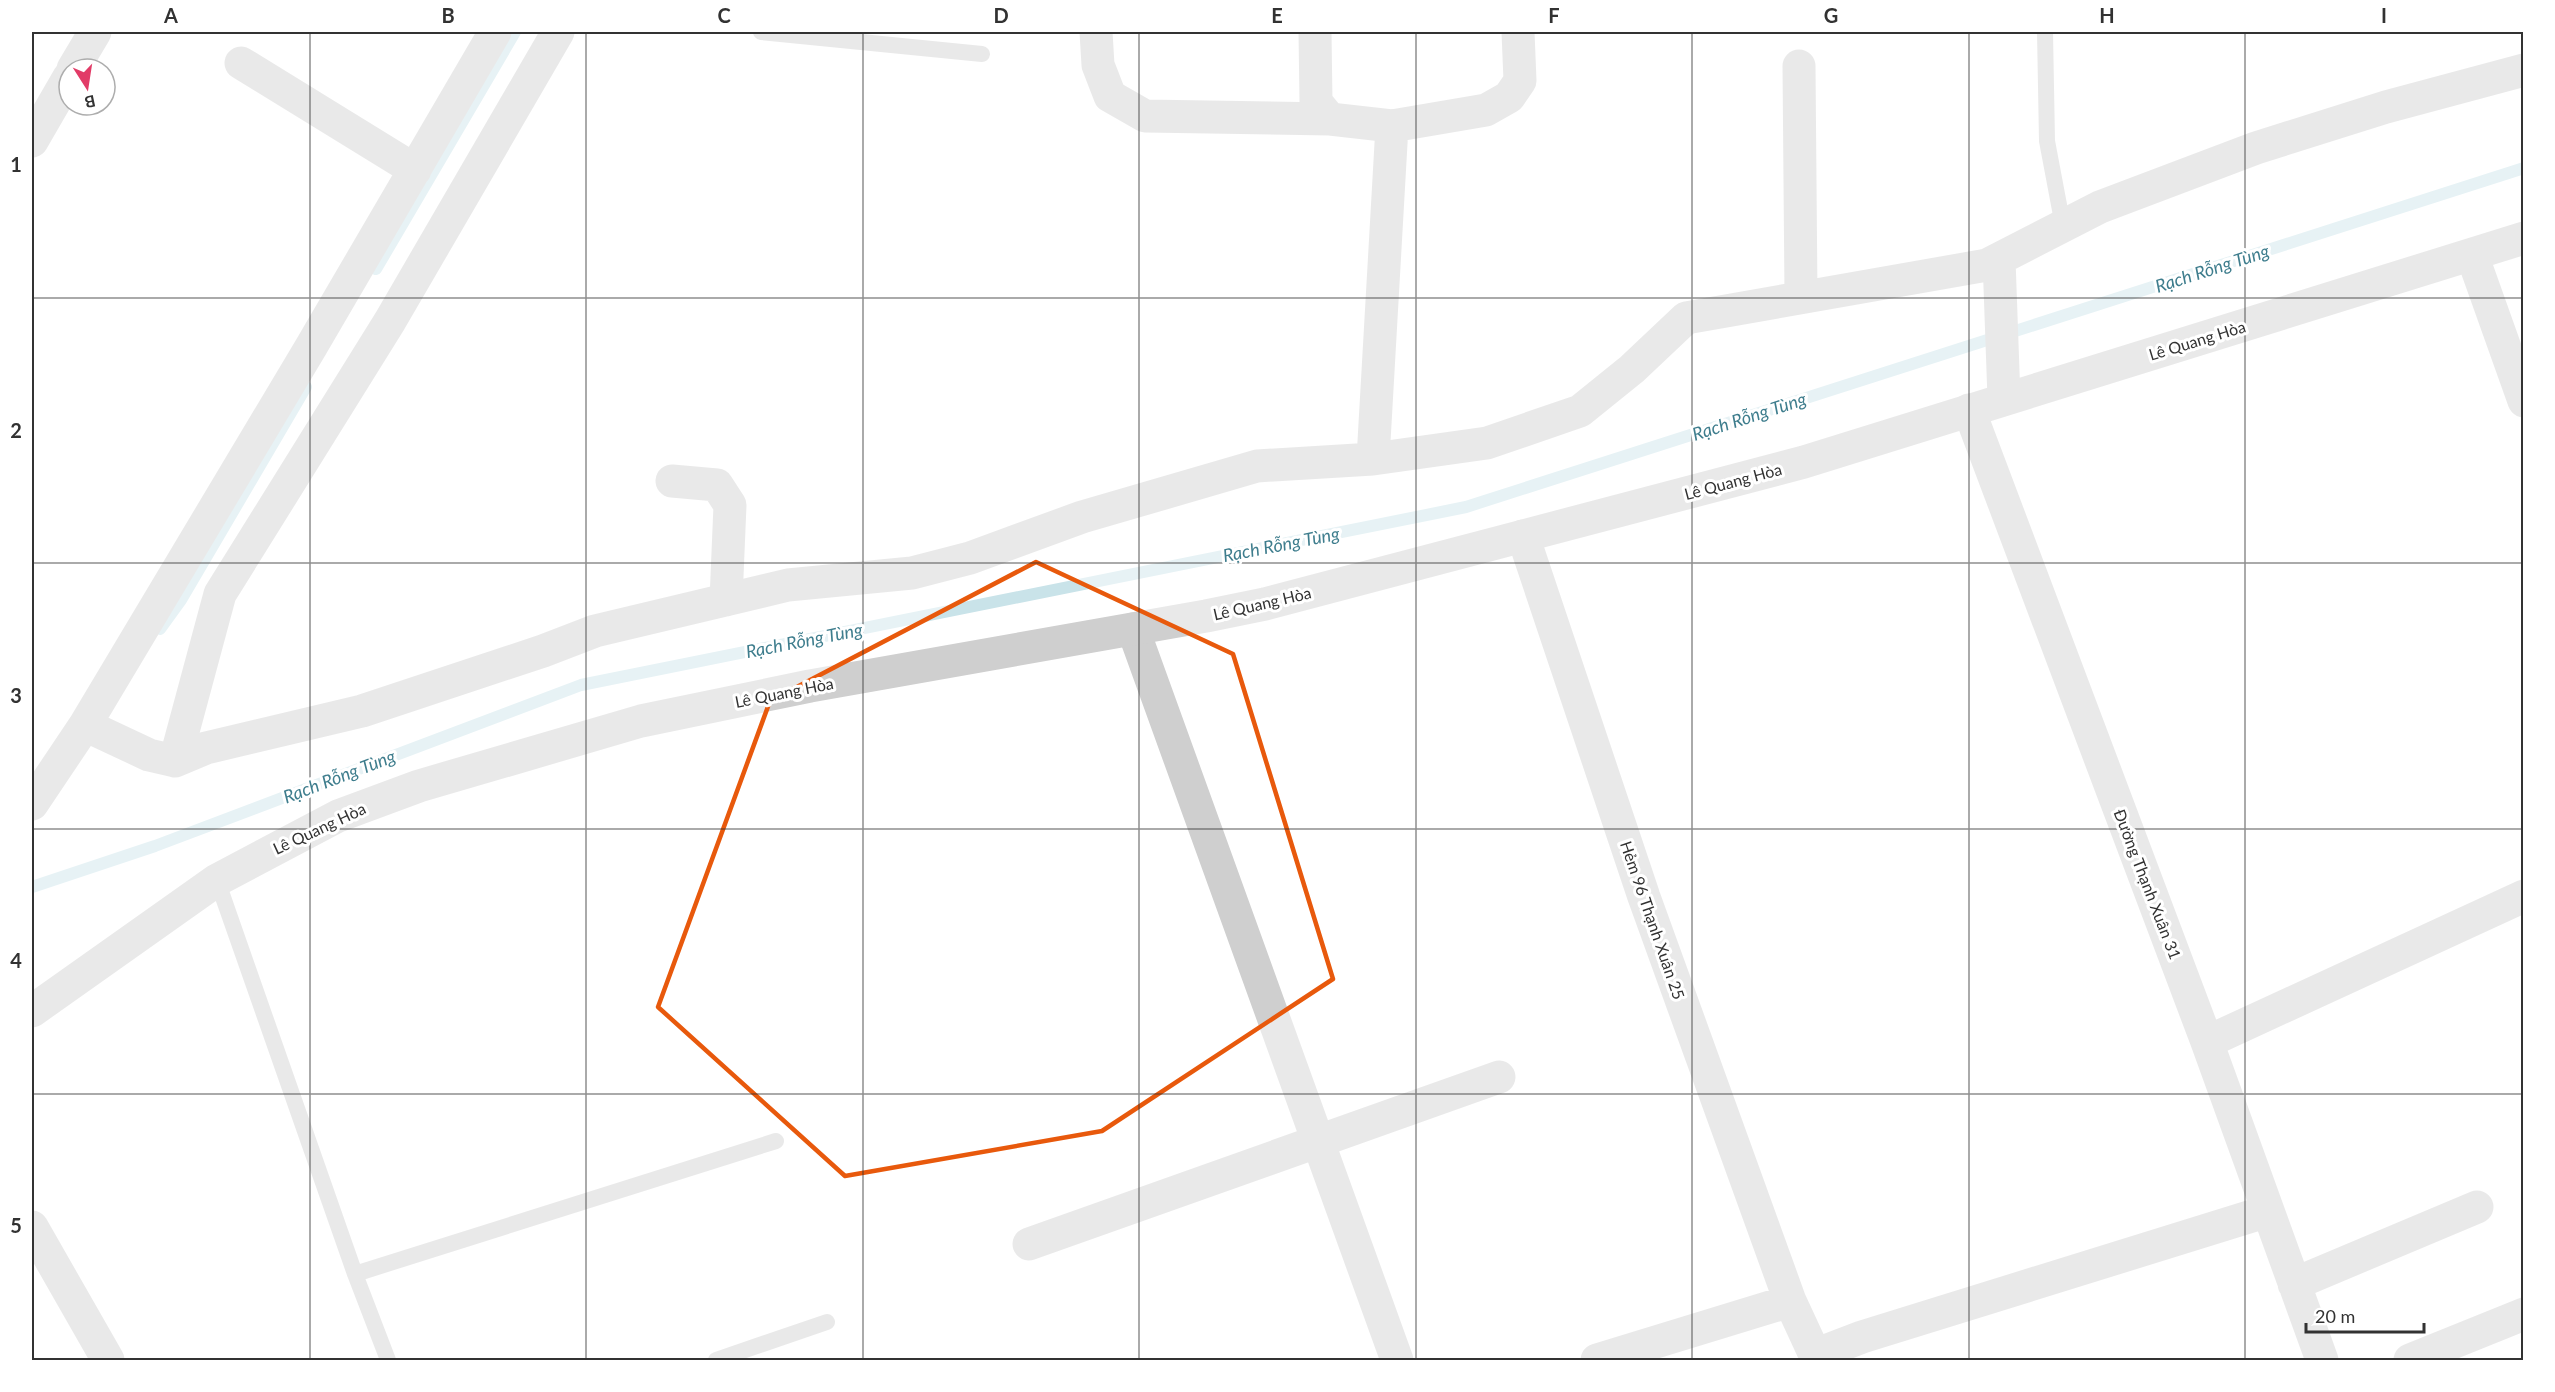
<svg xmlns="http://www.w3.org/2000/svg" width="2555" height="1392" font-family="Lato,sans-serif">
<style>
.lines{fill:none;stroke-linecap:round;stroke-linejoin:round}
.stream{stroke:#c9e3e9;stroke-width:12}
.service{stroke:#cfcfcf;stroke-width:16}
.minor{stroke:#cfcfcf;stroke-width:33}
.tertiary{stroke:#cfcfcf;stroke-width:33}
.marked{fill:none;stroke:#e8590c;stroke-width:4.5;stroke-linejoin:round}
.grid{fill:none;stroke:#323232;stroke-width:1.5;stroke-opacity:0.55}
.labels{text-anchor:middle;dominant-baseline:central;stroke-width:6;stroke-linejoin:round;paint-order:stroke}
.street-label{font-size:16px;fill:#323232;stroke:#fff}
.water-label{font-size:18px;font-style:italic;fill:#3e7d8d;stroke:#fff}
.neatline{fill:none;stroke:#323232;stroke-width:2}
.grid-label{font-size:20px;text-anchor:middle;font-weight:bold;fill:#323232}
</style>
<rect width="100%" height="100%" fill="#fff"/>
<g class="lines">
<path class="stream" d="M376,269l139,-237
M160,629l21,-29 125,-213
M32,887l123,-41 426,-161 885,-178 1058,-339"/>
<path class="service" d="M761,32l221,22
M2045,32l2,109 16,85
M217,880l138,394 33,86
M355,1274l421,-133
M716,1360l111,-38"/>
<path class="minor" d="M1096,32l2,33 12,31 35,20 185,3
M1315,32l1,70 14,17 62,7 94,-16 23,-13 11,-16 -2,-49
M241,63l174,107
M1799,66l2,230
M73,69l22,-37
M32,141l37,-64
M2472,255l52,146
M1999,259l5,140
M1969,410l238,632 115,318
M1373,459l19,-333
M672,481l45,4 13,20 -4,95
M1523,536l121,361 146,404 25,54 47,-18 406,-126
M1133,629l264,731
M85,725l64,30 26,6 31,-13 156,-37 181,-60 52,-20 193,-46 124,-12 58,-15 112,-41 175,-51 116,-7 114,-16 93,-32 52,-42 54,-51 301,-53 113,-58 156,-59 130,-41 138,-37
M175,761l45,-167 170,-273 168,-289
M32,804l53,-79 226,-378 184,-315
M2207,1042l317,-146
M32,1227l76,133
M1029,1244l470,-167
M2294,1284l183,-77
M1597,1360l193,-59
M2410,1360l114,-46"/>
<path class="tertiary" d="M32,1011l185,-131 121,-64 81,-30 222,-65 169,-35 396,-70 59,-12 539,-142 720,-224"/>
</g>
<path d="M0 0H2555V1392H0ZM1036,562l197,92 100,325 -231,152 -257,45 -187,-169 112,-306z" fill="#fff" fill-opacity=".55" fill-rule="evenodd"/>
<path class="marked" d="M1036,562l197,92 100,325 -231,152 -257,45 -187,-169 112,-306z"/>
<path class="grid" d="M310,32v1328M586,32v1328M863,32v1328M1139,32v1328M1416,32v1328M1692,32v1328M1969,32v1328M2245,32v1328M32,298h2492M32,563h2492M32,829h2492M32,1094h2492"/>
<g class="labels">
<g class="street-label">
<text transform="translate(2197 340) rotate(-17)">Lê Quang Hòa</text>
<text transform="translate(1733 481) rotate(-15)">Lê Quang Hòa</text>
<text transform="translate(1262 603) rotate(-13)">Lê Quang Hòa</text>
<text transform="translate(784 692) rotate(-11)">Lê Quang Hòa</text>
<text transform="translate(319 828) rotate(-25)">Lê Quang Hòa</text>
<text transform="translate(2148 884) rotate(69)">Đường Thạnh Xuân 31</text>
<text transform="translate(1653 920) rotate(71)">Hẻm 96 Thạnh Xuân 25</text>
</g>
<g class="water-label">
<text transform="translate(2212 268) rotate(-18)">Rạch Rỗng Tùng</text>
<text transform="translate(1749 416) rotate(-18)">Rạch Rỗng Tùng</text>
<text transform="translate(1281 544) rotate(-11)">Rạch Rỗng Tùng</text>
<text transform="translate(804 640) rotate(-11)">Rạch Rỗng Tùng</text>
<text transform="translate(339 776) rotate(-21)">Rạch Rỗng Tùng</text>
</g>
</g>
<rect width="2555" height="1392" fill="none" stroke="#ffffff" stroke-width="66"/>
<g transform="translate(87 87) rotate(168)"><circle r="28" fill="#ffffff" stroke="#adadad" stroke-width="1.5"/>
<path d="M0-4.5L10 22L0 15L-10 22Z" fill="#e23b67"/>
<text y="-9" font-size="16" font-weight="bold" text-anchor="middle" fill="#323232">B</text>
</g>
<path d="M2306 1323v9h118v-9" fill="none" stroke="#323232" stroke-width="3"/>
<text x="2315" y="1323" font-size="18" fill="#323232" stroke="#ffffff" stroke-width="4.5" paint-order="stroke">20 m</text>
<rect x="33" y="33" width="2489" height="1326" class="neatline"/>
<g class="grid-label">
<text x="171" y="23">A</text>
<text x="448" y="23">B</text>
<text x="724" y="23">C</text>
<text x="1001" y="23">D</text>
<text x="1277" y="23">E</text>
<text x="1554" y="23">F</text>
<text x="1831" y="23">G</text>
<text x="2107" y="23">H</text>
<text x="2384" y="23">I</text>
<text x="16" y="172">1</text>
<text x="16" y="438">2</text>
<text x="16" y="703">3</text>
<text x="16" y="968">4</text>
<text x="16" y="1233">5</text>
</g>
</svg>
